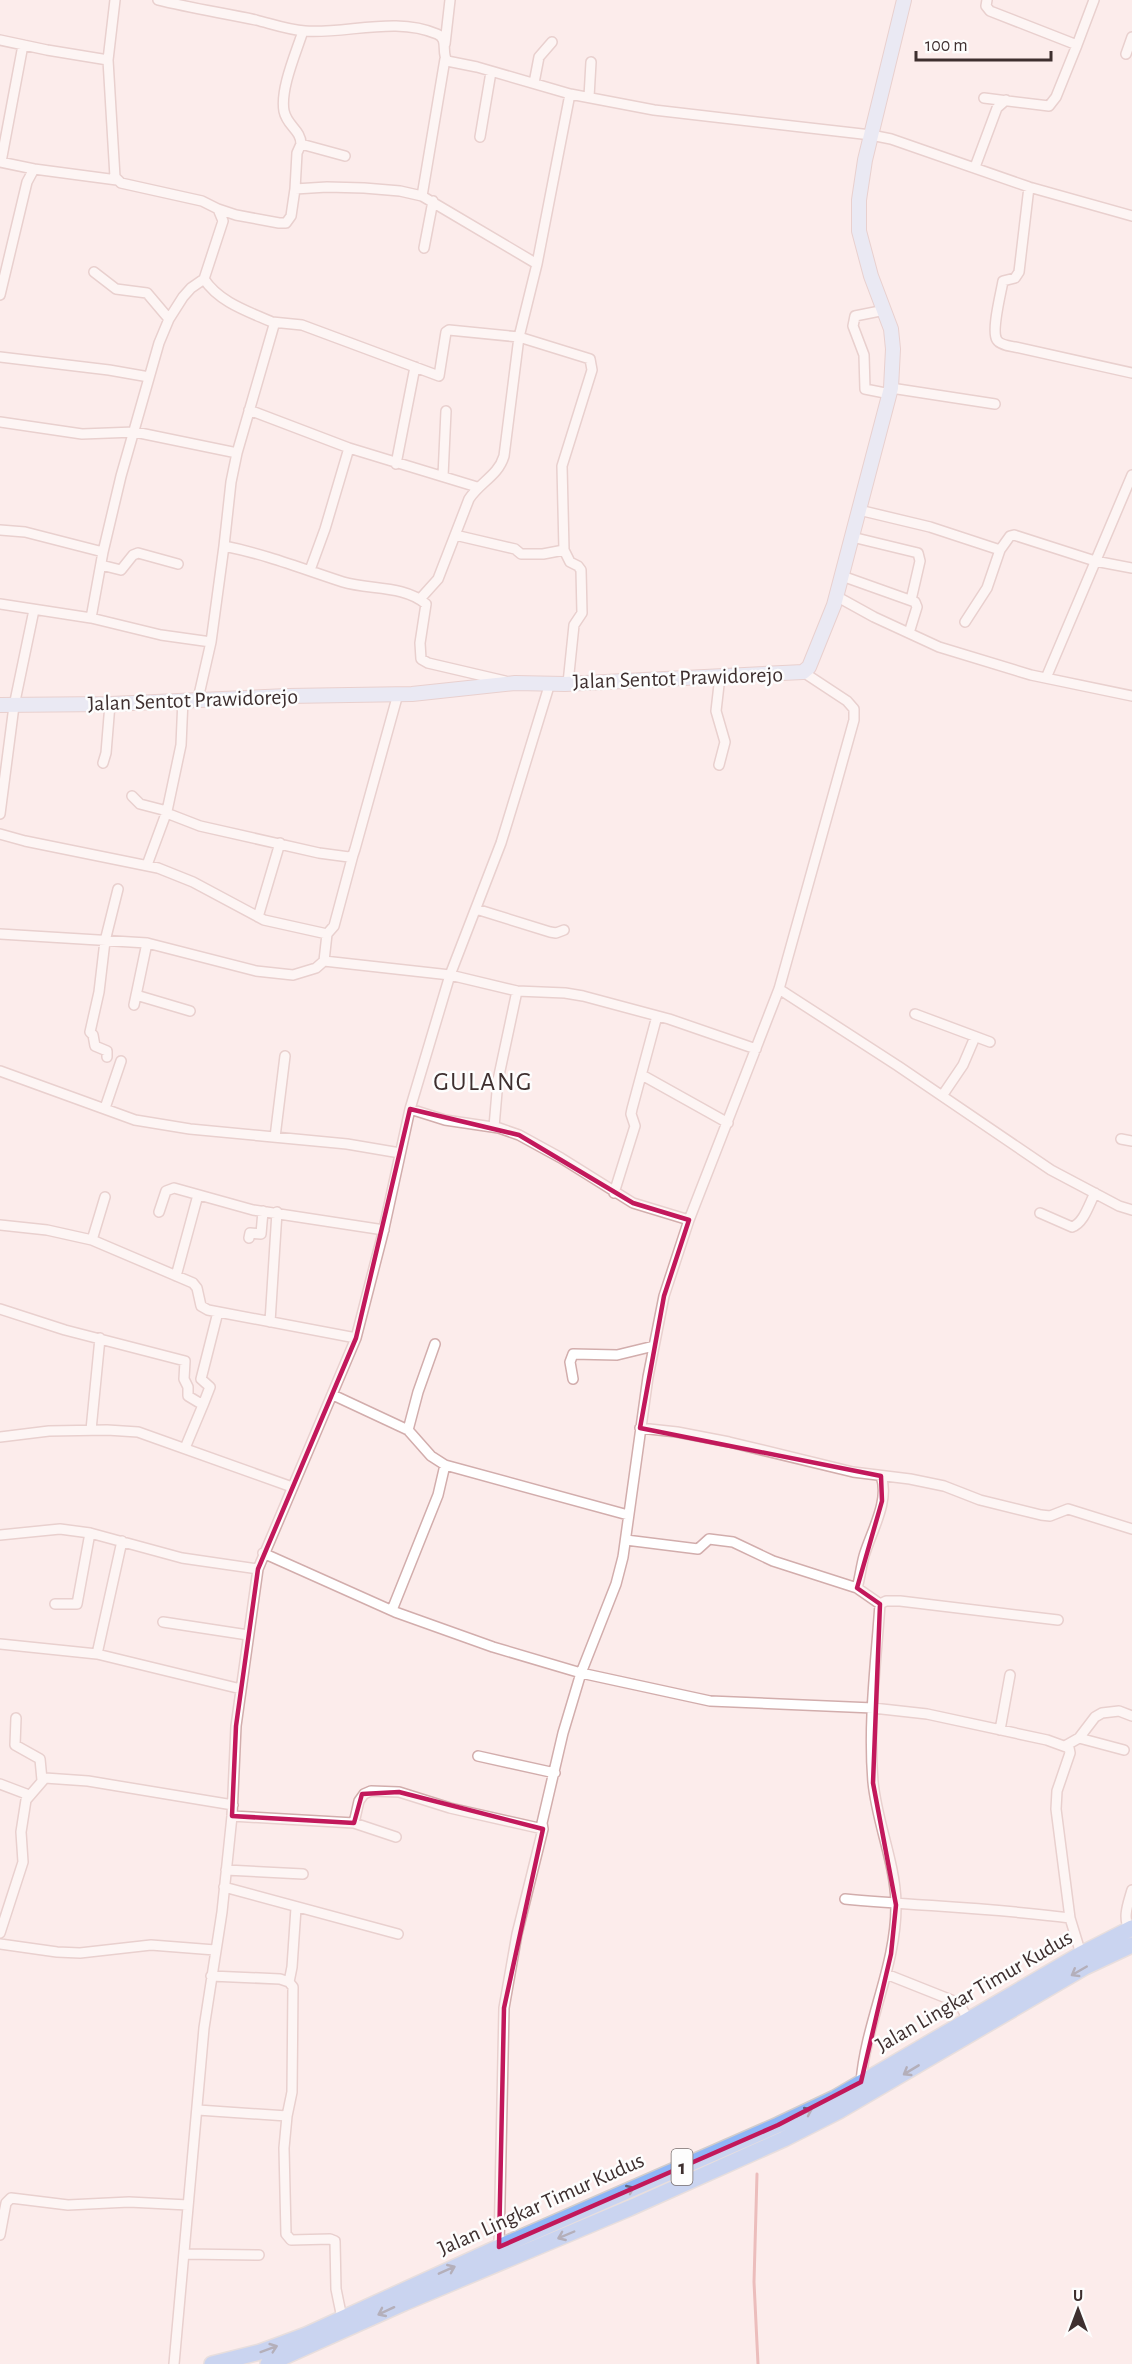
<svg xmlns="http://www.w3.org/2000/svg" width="1132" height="2364" font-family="'Alegreya Sans',sans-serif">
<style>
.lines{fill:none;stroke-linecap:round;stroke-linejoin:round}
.stream{stroke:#d98483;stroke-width:3}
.minor-casing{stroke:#d2adac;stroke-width:12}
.secondary-casing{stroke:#d2adac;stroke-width:16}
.trunk-casing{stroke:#d1cdcd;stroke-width:18}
.minor{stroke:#fff;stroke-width:9}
.secondary{stroke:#d5e4fc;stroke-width:14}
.trunk{stroke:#8fb6f7;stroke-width:15}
.oneway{stroke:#5e657f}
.marked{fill:none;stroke:#c2185b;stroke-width:4.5;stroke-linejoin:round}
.labels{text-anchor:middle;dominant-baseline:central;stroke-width:5;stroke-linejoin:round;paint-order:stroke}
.shield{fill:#fdfdfd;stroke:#776d6d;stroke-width:1.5}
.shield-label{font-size:21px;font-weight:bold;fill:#3e2f2f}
.street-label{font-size:22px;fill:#3e2f2f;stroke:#fdfdfd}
.quarter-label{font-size:26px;letter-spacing:1.5px;fill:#3e2f2f;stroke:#fdfdfd}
</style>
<rect width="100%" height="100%" fill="#fceceb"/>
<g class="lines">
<path class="stream" d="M757,2174l-3,108 4,82"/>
<defs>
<path id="minor" d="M115,0l-7,60 7,117 6,6 81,18 16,8 5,12 -19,58c15,23 43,32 68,43l2,3 -37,128 -6,29 -7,64c41,8 79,23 119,36 26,8 61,3 83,22l-6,39 1,16 7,4 77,18
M158,0c32,8 65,13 98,20 16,4 33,10 49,11 42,3 91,-15 132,3 12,5 4,18 10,27l30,6 93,27 84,16 217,25 20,4 138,48 103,29
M987,0l-1,6 4,5 87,34 17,-45
M0,40l47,10 61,10
M445,44l5,-44
M1126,54l6,-17
M534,83l5,-26 13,-15
M589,97l2,-35
M984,98l65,8 7,-9 21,-52
M480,137l11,-65
M301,144c0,-14 -14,-18 -17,-33 -4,-22 12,-58 19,-80
M0,162l34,7
M1,162l22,-117
M975,167l22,-59 9,-8
M1029,187l-10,85 -4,6 -12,3c-2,12 -12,50 -6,59 3,5 13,6 18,7l117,26
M295,189l2,-36 4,-9 44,12
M422,196l23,-137
M218,209l18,6 43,8h7l5,-7 4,-27 32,-2 37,1 36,3 22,5 115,68 -18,73 -15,119c-6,20 -24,26 -35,43l-31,80 -18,20
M424,248l9,-47
M537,264l33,-170
M94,272l22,17 31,4 22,26
M0,295l27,-113 7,-13 83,11
M885,310l-30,6 -2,10 11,29 1,34 25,5
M272,322l30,3 137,51 7,-44 3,-2 70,7 71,22 2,11 -30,96 2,84 6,12 8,4 3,4 1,43 -8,12 -6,58
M0,357l109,13 40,7
M891,388l104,16
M249,410l100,38 128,39
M0,422l82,12 53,-2 102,21
M396,464l19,-97
M443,476l3,-65
M859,510l71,17 70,23 10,-14 4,-1 81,26 37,7
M0,530l25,2 78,20
M455,535l60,14 6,5h22l21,-4
M852,537l66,16 2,8 -9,39
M101,565l20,5 12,-15 5,-2 40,11
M310,570l15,-41 24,-81
M842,576l73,26 2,5 -8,26
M836,596l38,21 65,30 92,28 101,21
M0,604l91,14 12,-66 18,-76 38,-133 10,-24 14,-22 8,-9 13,-9
M91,618l70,17 50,7
M965,622l22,-34 13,-38
M803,672l44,29 7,8v11l-75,269 -90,231 -25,76 -16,81 -25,180 -7,27 -35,89 129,28 163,7 54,6 120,26 22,8 1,5 -13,38 -1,18 14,109 11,36
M1046,678l86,-203
M183,699l-2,46 -14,66 2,3 31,12 119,27 30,4 4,-2 2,-6 43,-155
M198,699l13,-57 13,-96
M103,763l3,-10 4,-49
M719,765l6,-23 -9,-31 4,-35
M132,796l8,8 27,7 -20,54
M0,814l14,-108 20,-96
M0,834l25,7 133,27 35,14 71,38 63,14 -3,27 126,14 67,16 48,2 18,3 86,23 87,30
M476,909l74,23 6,1 8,-3
M258,917l22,-74
M0,934l147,9 109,28 37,4 23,-7 8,-7
M327,934l7,-8 19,-71
M779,989l119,77 153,104 68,36 13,4
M136,995l54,16
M134,1005l13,-62
M915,1014l75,28
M107,1057v-6l-12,-5 -2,-11 -3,-3 9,-40 6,-51 13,-52
M0,1071l135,49 55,9 157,15 53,9
M642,1075l86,48
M942,1096l21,-31 12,-28
M105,1108l16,-47
M410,1109l35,11 54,8 20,7 42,23 72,45 56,17
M494,1127l4,-47 19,-89
M275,1137l10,-81
M1121,1139l11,2
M614,1193l21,-67 -4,-12 1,-5 25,-93
M159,1212l7,-21 8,-3 79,22 131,20
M1040,1213l32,14c12,-4 17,-23 23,-34
M0,1225l47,5 45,10 101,43 4,5 4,18 7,4 148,28
M249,1238l1,-5 11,1 2,-23
M92,1240l13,-43
M176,1276l22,-81
M0,1309l65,21 120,31 -1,18 4,8v9l15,9 -18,43
M270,1322l7,-110
M573,1379l-3,-17 3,-8 44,1 37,-9
M333,1395l75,35 23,26 14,9 183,50
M203,1405l7,-18 -9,-8 17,-67
M640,1428l37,4 52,10 124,30 57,7 34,7 36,14 61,15 9,1 18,-7 64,20
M91,1430l9,-92
M408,1430l10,-38 17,-48
M0,1437l49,-6 58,-1 31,2 154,55
M0,1535l60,-6 30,4 92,25 76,11
M626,1540l72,9 11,-10 24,3 40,19 84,27 23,16c-4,59 -12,119 -7,178 4,41 22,80 23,121 1,62 -30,118 -35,179
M857,1588c3,-10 4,-21 7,-32 7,-24 26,-55 17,-80
M55,1604h22l13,-71
M880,1604l6,-3h14l158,19
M392,1610l46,-115 7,-30
M163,1622l85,13
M0,1644l97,10 144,35
M97,1654l25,-113
M16,1718l-1,27 25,14 2,21
M1000,1730l10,-55
M1079,1738l45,12
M1065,1746l14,-8 16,-21 7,-4 17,-2 13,5
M478,1756l77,17
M0,1784l29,11
M232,1816l122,7 5,-22 5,-7 7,-3 28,1 51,16 93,21 -1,-6 21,-90 18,-60 -88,-26 -98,-35 -132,-59
M354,1823l42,14
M226,1870l77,4
M224,1887l174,47
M845,1899c75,7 150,9 225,19
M1130,1931c-8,-13 -2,-27 2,-41
M0,1933l23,-71 -2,-30 5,-32 19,-22 43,3 145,24
M0,1944l57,8 23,1 71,-8 64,5
M886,1974l73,29 6,11 -1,10
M211,1976l69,3 9,3 4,5 -1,105 -5,24
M289,1982l3,-15 4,-59
M198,2110l89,6 -3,32 2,86 5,6 39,-1 5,2 1,48 6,29
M0,2235l6,-32 5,-5 57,7 61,-3 59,3
M499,2247l5,-239 13,-74 26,-105
M185,2254l74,1
M174,2364l30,-336 18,-116 10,-96 4,-90 22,-157 98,-231 27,-105 27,-124 40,-134 51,-132 49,-160"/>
<path id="secondary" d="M0,705l110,-1 177,-8 125,-2 103,-11 50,1 238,-12 6,-5 25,-62 57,-217 2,-39 -2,-20 -20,-53 -12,-45v-31l6,-40 39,-160"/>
<path id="trunk" d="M212,2364l48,-12 46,-17 193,-88 279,-122 57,-27 246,-144 51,-26
M268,2364l136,-61 226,-95 154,-69 55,-28 246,-144 47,-22"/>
</defs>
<use href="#minor" class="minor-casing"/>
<use href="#secondary" class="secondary-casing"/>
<use href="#trunk" class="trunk-casing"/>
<use href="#minor" class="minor"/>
<use href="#secondary" class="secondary"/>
<use href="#trunk" class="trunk"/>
</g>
<defs><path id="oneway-shaft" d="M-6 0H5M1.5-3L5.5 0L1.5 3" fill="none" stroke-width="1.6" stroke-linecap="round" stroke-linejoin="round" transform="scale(1.5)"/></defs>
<g class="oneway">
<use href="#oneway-shaft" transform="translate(1079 1971) rotate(150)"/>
<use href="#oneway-shaft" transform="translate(911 2070) rotate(149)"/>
<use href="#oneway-shaft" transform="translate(804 2113) rotate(-25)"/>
<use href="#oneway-shaft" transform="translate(626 2191) rotate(-24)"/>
<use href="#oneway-shaft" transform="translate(566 2235) rotate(157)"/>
<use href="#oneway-shaft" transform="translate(447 2270) rotate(-24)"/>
<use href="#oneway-shaft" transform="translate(386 2311) rotate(155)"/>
<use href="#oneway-shaft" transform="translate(269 2349) rotate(-20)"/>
</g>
<path d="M0 0H1132V2364H0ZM410,1109l109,26 114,68 56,17 -25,76 -24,132 241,48 1,25 -25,87 23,16 -7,179 23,122 -5,49 -30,128 -83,43 -279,122 5,-239 39,-179 -144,-37 -37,2 -8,29 -122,-7 4,-90 22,-157 98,-231z" fill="#fceceb" fill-opacity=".55" fill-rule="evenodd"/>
<path class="marked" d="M410,1109l109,26 114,68 56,17 -25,76 -24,132 241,48 1,25 -25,87 23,16 -7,179 23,122 -5,49 -30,128 -83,43 -279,122 5,-239 39,-179 -144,-37 -37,2 -8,29 -122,-7 4,-90 22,-157 98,-231z"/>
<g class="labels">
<rect class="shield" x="671.5" y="2149" width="21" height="36" rx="4.5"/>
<g class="shield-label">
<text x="682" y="2167">1</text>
</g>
<g class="street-label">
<text transform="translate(678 678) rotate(-2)">Jalan Sentot Prawidorejo</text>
<text transform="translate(193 700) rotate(-2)">Jalan Sentot Prawidorejo</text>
<text transform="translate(974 1991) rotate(-30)">Jalan Lingkar Timur Kudus</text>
<text transform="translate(541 2204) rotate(-24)">Jalan Lingkar Timur Kudus</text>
</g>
<g class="quarter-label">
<text x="483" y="1082">GULANG</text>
</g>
</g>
<g transform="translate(1078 2310)" stroke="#fdfdfd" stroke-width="4.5" paint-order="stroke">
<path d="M0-4.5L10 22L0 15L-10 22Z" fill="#3e2f2f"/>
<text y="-9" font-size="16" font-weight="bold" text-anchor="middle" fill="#3e2f2f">U</text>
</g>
<path d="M916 51v9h135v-9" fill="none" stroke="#3e2f2f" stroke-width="3"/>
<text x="925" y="51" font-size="18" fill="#3e2f2f" stroke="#fdfdfd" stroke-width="4.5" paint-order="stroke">100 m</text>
</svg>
